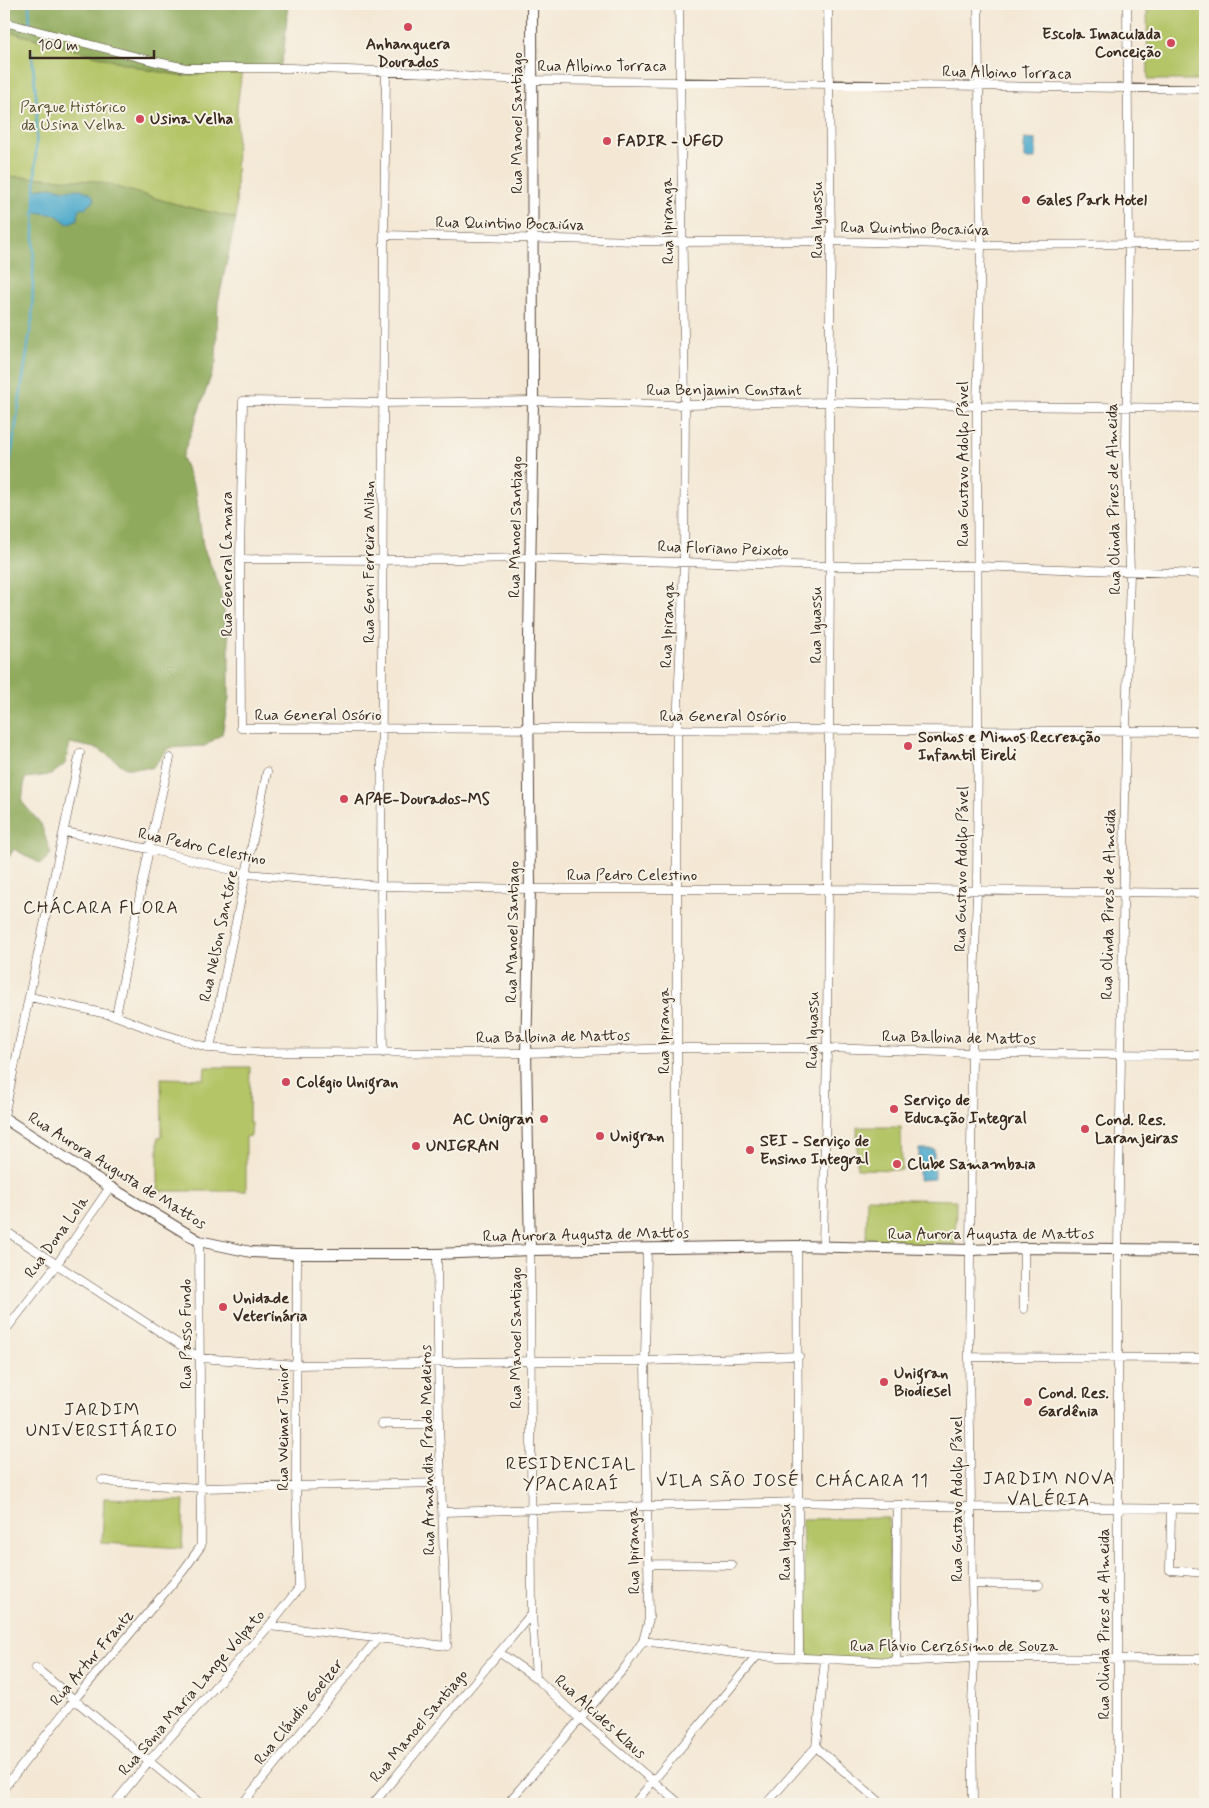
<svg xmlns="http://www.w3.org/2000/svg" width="1209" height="1808" font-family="Mynerve,sans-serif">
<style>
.green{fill:#b4c567;stroke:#787842}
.forest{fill:#8faa5c;stroke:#656a3d}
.water{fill:#4ca9cb;stroke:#446a74}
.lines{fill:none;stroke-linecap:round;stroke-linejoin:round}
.stream{stroke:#4ca9cb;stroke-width:2.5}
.minor-casing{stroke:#574639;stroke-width:9}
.tertiary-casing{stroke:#574639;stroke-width:12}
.minor{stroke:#fff;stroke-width:8}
.tertiary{stroke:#fff;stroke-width:10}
.poi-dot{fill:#d1495b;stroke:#f7f3e8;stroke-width:2}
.labels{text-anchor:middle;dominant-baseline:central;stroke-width:4;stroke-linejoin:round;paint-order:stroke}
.poi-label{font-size:16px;font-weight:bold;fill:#3b2a1e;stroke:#f7f3e8;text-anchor:start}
.street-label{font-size:16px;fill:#3b2a1e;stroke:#f7f3e8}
.park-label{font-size:16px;fill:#595130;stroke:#f7f3e8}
.neighbourhood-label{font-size:18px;letter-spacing:1px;fill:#3b2a1e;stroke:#f7f3e8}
</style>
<rect width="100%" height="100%" fill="#f7f3e8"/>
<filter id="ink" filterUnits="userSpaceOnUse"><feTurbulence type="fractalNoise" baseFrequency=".02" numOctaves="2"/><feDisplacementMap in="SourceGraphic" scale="10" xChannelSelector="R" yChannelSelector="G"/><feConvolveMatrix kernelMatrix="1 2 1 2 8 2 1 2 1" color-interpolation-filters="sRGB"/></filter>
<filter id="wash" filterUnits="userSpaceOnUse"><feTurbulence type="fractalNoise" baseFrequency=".0096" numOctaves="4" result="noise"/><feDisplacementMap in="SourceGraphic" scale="20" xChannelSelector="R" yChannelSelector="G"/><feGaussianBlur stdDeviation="1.12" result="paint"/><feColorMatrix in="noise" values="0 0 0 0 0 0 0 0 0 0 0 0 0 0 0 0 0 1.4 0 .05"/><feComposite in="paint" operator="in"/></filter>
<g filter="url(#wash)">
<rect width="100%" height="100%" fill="#f4e8d5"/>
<path class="green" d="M1147,4h58v76h-57z
M4,30l144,40 36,6 48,-7h10l-5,39 -1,110 -57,-13 -84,-24 -91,-5v-27l4,-10 2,-40z
M205,1067h45l-1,56h3l-1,13 -5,1v54h-88v-54l4,-1 -1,-58 43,1z
M857,1127h44l1,43 -45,-1z
M867,1198l89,2 -1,45 -89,-1z
M104,1498l80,3 -2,47 -80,-5z
M889,1518v142l-82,1 -5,-142z"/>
<path class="forest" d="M4,4h284l-4,47 -4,17 -48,1 -48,7 -36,-6 -144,-40z
M4,41c3,32 13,78 0,108z
M4,166v10l91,5 84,24 57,13 -18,85 -2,59 -34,96 14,33 7,56 17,40 9,55v56l-7,36 -17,12 -36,2 -17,20h-26l-27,-19 -29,-6 -5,21 -14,11 -26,3 -3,24 19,22 10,30 -10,10 -27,-15 -10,16z"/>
<path class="water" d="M1024,139l12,1v19h-12z
M51,187l14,3 15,-1 10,4 3,3 1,4 -2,4h-3l-5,5 -2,-2 -3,2 -1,10 -10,5 -12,-9 -21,-3v-23z
M919,1149h15v30l-15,1z"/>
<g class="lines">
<path class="stream" d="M29,4l1,22
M4,481l6,-18 22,-143 5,-213 -5,-54"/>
</g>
</g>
<g filter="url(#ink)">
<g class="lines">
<defs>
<path id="minor" d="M4,22l149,39 33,7h104l142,5 51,5 47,2 675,9
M384,235l298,7 149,-1 150,4 224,-1
M1205,408l-228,-2 -148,-4 -144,3 -152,-4 -150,2 -140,-2 -3,158 1,169 964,3
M240,559l143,1 148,-2 299,8h147l228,8
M65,832l84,17 98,25 134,12 149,3h298l377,4
M30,997l86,19 44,17 50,15 49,4 267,1 151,-5h150l145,5 233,2
M116,1016l33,-167 21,-91
M210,1048l57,-276
M383,1053l-2,-167 3,-651 2,-163
M4,1116l76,-363
M4,1230l196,128 98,7 233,-4h114l154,-5
M797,1246l2,411
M823,1247l4,-199 3,-482 -1,-164 2,-161 -3,-237
M677,1248v-519l7,-167 1,-157 -6,-401
M1024,1309v-61
M8,1327l49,-63 53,-77
M969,1357l236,1
M382,1424h57
M102,1480l16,3 83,5 240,-5
M1171,1509l-1,61 35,3
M443,1512l356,-10 173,5 233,2
M649,1564l83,1
M972,1584l67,1
M532,1613l4,65
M269,1626l178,20 -8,-222 -2,-170
M643,1641l114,15 139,6 78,-4 231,1
M500,1653l36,25 44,41 100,85
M896,1662l1,-157
M36,1668l165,136
M816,1747l9,-88
M816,1747l66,57
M4,1788l70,-88 109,-129 18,-25 -2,-305
M114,1804l35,-43 120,-135 30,-38 -3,-101 1,-233
M242,1804l136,-166
M373,1804l159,-191 -2,-363
M507,1804l119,-138 17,-25 6,-22 -4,-258 2,-112
M634,1804l123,-148
M766,1804l50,-57
M973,1804l-1,-100 2,-46 -2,-74 -3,-227 3,-304 5,-163 1,-160 -1,-324 4,-161 -3,-241
M1118,1804v-554l8,-519 4,-160 -4,-128 3,-199 -2,-240"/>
<path id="tertiary" d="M4,1118l106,69 89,54 52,11 46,2h140l93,-4 267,-4 174,4 53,-2 181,2
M530,1250l-4,-197 4,-164 -2,-191 5,-297 -1,-397"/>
</defs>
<use href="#minor" class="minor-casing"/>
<use href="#tertiary" class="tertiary-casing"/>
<use href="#minor" class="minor"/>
<use href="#tertiary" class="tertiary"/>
</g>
</g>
<g class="poi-dot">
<circle cx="408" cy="27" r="5"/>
<circle cx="1171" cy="43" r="5"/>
<circle cx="140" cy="119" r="5"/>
<circle cx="607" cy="141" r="5"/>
<circle cx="1026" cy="200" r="5"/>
<circle cx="908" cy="746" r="5"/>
<circle cx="344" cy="799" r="5"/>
<circle cx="286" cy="1082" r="5"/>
<circle cx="894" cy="1109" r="5"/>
<circle cx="544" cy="1119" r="5"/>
<circle cx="1085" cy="1129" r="5"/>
<circle cx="600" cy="1136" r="5"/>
<circle cx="416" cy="1146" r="5"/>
<circle cx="750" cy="1150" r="5"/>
<circle cx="897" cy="1164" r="5"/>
<circle cx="223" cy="1307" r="5"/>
<circle cx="884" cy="1382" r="5"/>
<circle cx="1028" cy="1402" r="5"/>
</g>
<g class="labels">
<g class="poi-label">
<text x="1161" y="34" text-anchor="end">Escola Imaculada<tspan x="1161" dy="18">Conceição</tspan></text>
<text x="408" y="44" text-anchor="middle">Anhanguera<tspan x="408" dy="18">Dourados</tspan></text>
<text x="150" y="119">Usina Velha</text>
<text x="617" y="141">FADIR - UFGD</text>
<text x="1036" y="200">Gales Park Hotel</text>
<text x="918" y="737">Sonhos e Mimos Recreação<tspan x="918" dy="18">Infantil Eireli</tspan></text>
<text x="354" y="799">APAE-Dourados-MS</text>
<text x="296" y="1082">Colégio Unigran</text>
<text x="904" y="1100">Serviço de<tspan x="904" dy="18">Educação Integral</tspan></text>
<text x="534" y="1119" text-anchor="end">AC Unigran</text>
<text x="1095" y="1120">Cond. Res.<tspan x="1095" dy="18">Laranjeiras</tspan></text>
<text x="610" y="1136">Unigran</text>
<text x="760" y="1141">SEI - Serviço de<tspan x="760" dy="18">Ensino Integral</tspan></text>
<text x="426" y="1146">UNIGRAN</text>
<text x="907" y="1164">Clube Samambaia</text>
<text x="233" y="1298">Unidade<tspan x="233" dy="18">Veterinária</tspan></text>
<text x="894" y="1373">Unigran<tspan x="894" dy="18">Biodiesel</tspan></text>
<text x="1038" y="1393">Cond. Res.<tspan x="1038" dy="18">Gardênia</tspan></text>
</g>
<g class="street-label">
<text x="602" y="66">Rua Albino Torraca</text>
<text transform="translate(1007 73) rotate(1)">Rua Albino Torraca</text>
<text transform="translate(517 123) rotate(-90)">Rua Manoel Santiago</text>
<text transform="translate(817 220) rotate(-90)">Rua Iguassu</text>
<text transform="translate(668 221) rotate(-91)">Rua Ipiranga</text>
<text transform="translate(510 224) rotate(1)">Rua Quintino Bocaiúva</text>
<text transform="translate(915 229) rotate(1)">Rua Quintino Bocaiúva</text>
<text x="724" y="390">Rua Benjamin Constant</text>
<text transform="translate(963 464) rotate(-90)">Rua Gustavo Adolfo Pável</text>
<text transform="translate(1114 499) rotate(-91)">Rua Olinda Pires de Almeida</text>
<text transform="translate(516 527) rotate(-89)">Rua Manoel Santiago</text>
<text transform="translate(723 549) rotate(2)">Rua Floriano Peixoto</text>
<text transform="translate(369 562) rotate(-90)">Rua Geni Ferreira Milan</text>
<text transform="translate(227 564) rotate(-90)">Rua General Camara</text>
<text transform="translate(668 625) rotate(-88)">Rua Ipiranga</text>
<text transform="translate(816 625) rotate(-90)">Rua Iguassu</text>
<text x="318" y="715">Rua General Osório</text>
<text x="723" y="716">Rua General Osório</text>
<text transform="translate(202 847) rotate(12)">Rua Pedro Celestino</text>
<text transform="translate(962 869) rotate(-89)">Rua Gustavo Adolfo Pável</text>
<text x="632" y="875">Rua Pedro Celestino</text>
<text transform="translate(1109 904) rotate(-89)">Rua Olinda Pires de Almeida</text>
<text transform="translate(513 932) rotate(-89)">Rua Manoel Santiago</text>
<text transform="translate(219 936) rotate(-78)">Rua Nelson Santóre</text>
<text transform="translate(813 1030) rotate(-89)">Rua Iguassu</text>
<text transform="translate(664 1031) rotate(-90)">Rua Ipiranga</text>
<text transform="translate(553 1037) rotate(-1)">Rua Balbina de Mattos</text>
<text transform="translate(959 1038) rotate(1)">Rua Balbina de Mattos</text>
<text transform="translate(117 1171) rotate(32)">Rua Aurora Augusta de Mattos</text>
<text x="991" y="1234">Rua Aurora Augusta de Mattos</text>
<text transform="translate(586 1235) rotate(-1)">Rua Aurora Augusta de Mattos</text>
<text transform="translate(57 1237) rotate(-54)">Rua Dona Lola</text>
<text transform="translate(186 1334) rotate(-90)">Rua Passo Fundo</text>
<text transform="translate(516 1338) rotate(-90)">Rua Manoel Santiago</text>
<text transform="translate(283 1428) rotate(-90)">Rua Weimar Junior</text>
<text transform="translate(428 1450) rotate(-91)">Rua Armandia Prado Medeiros</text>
<text transform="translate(957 1499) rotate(-90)">Rua Gustavo Adolfo Pável</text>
<text transform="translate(785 1542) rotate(-90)">Rua Iguassu</text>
<text transform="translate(634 1551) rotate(-91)">Rua Ipiranga</text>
<text transform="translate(1104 1624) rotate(-90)">Rua Olinda Pires de Almeida</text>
<text x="954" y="1646">Rua Flávio Cerzósimo de Souza</text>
<text transform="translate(92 1658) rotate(-50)">Rua Artur Frantz</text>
<text transform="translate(192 1693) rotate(-49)">Rua Sônia Maria Lange Volpato</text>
<text transform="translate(299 1712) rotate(-51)">Rua Cláudio Goelzer</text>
<text transform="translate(600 1717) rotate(42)">Rua Alcides Klaus</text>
<text transform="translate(419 1726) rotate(-50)">Rua Manoel Santiago</text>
</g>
<g class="park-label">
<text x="73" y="107">Parque Histórico<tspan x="73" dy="18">da Usina Velha</tspan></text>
</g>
<g class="neighbourhood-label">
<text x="101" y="908">CHÁCARA FLORA</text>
<text x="102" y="1410">JARDIM<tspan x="102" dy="21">UNIVERSITÁRIO</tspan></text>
<text x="571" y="1464">RESIDENCIAL<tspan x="571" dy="21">YPACARAÍ</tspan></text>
<text x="1049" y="1479">JARDIM NOVA<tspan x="1049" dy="21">VALÉRIA</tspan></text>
<text x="728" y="1481">VILA SÃO JOSÉ</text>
<text x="872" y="1481">CHÁCARA 11</text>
</g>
</g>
<rect width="1209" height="1808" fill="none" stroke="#f7f3e8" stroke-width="20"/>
<path d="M30 50v8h124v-8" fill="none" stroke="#3b2a1e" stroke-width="2.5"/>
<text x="38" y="50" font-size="15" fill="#3b2a1e" stroke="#f7f3e8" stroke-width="4" paint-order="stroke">100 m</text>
</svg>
